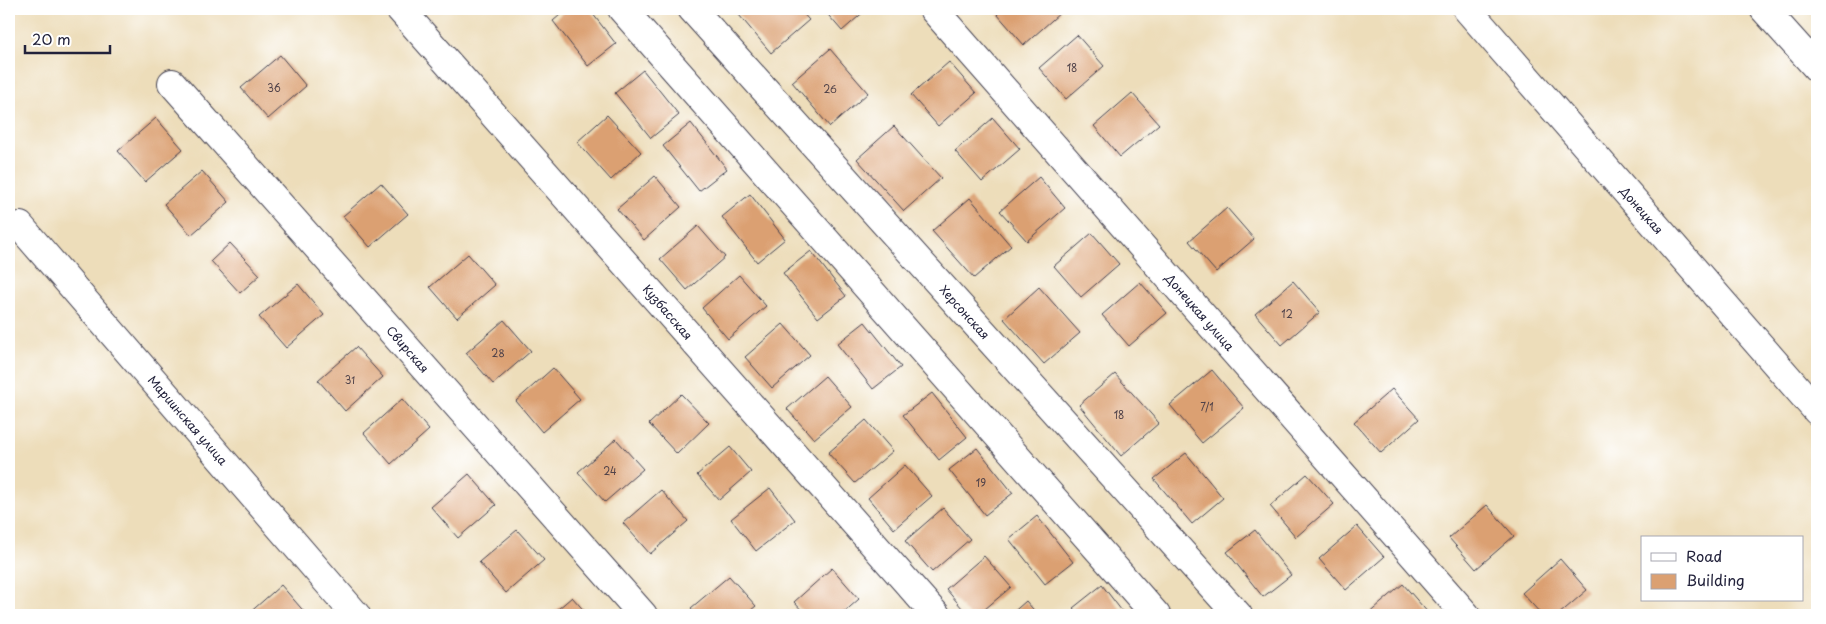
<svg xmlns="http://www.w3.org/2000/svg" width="1826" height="624" font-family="'Playpen Sans',sans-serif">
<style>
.building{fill:#dba072}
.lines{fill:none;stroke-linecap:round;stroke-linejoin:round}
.street-casing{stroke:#403e4e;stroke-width:30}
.street{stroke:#fff;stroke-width:28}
.labels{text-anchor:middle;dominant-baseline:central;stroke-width:5;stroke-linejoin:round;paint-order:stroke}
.number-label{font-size:10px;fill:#504249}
.street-label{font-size:12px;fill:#22223b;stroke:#fff}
</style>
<rect width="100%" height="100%" fill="#fff"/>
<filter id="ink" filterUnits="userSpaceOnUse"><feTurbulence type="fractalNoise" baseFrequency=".02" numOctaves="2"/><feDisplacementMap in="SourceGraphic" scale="10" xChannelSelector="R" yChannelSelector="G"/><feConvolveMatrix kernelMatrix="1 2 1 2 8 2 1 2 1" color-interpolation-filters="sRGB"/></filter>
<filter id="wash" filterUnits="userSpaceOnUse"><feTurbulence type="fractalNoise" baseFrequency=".0096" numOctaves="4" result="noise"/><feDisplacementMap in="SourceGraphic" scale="20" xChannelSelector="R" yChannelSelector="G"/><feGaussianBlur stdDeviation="1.12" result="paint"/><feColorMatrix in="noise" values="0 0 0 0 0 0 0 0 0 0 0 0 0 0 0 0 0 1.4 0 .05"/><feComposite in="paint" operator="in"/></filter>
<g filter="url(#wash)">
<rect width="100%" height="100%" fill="#edddba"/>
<g id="blocks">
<path class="building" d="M567,9h22l27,35 -28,22 -35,-45z
M734,9h65l10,11 -38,33z
M823,9h44l-25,22z
M1003,9h55l3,3 -37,33 -27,-31z
M1077,35l27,31 -38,33 -27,-31z
M830,49l38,44 -38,34 -38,-45z
M280,55l26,31 -38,33 -27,-31z
M949,62l27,31 -38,33 -27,-31z
M643,70l36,45 -28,23 -36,-45z
M1132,93l27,31 -39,33 -26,-31z
M607,115l34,37 -30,28 -34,-38z
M156,118l27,31 -38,33 -27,-31z
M993,118l27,31 -38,33 -27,-31z
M691,123l36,46 -28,22 -36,-45z
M894,126l47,52 -37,33 -47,-52z
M202,171l27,31 -38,33 -27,-31z
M655,176l26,31 -37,33 -27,-31z
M1039,177l26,31 -38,33 -27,-30z
M381,183l27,31 -38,33 -27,-31z
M750,194l35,45 -28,23 -35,-45z
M970,198l41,48 -37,32 -42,-47z
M1227,208l27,31 -38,33 -27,-31z
M698,226l27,31 -38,33 -27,-31z
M1092,233l27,31 -38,33 -27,-31z
M230,243l30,32 -20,18 -29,-32z
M811,251l35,45 -28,22 -35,-45z
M468,254l27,31 -38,33 -27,-31z
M739,275l27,31 -38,33 -26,-31z
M1293,281l27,31 -38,33 -27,-31z
M1140,282l27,31 -38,33 -27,-31z
M298,284l26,31 -38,33 -27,-31z
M1039,287l41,46 -36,31 -40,-45z
M504,320l27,31 -38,33 -27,-31z
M865,322l36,45 -28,22 -36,-45z
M783,324l27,31 -38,33 -27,-31z
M356,347l27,30 -38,34 -27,-31z
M553,368l27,31 -38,33 -26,-31z
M1212,370l32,38 -42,35 -32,-38z
M1115,374l44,49 -38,33 -42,-51z
M825,376l27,31 -38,32 -27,-30z
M1392,389l27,30 -38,34 -27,-31z
M932,393l35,44 -28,23 -36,-45z
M681,394l28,29 -32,31 -28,-30z
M402,399l27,31 -38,34 -27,-31z
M866,420l27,31 -38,32 -27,-30z
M616,439l27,30 -38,33 -27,-30z
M730,447l21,25 -32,28 -22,-25z
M977,448l36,45 -28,22 -36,-45z
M1186,453l37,45 -31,26 -38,-45z
M905,465l27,31 -38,33 -26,-31z
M469,474l27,31 -38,33 -27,-31z
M1307,474l27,30 -38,33 -26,-31z
M770,488l25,32 -39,31 -25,-32z
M661,490l27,31 -38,33 -27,-31z
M1487,505l27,31 -38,33 -27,-31z
M943,508l27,31 -38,33 -27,-31z
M1037,516l36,46 -28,22 -36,-45z
M1357,526l27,31 -38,33 -27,-31z
M517,530l27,30 -38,33 -27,-31z
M1255,530l36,45 -28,22 -36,-45z
M984,556l27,31 -33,28h-10l-22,-26z
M1560,559l27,31 -29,25h-16l-20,-22z
M832,568l27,31 -18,16h-35l-12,-13z
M729,576l27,30 -11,9h-48l-6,-7z
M1403,584l27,31h-63z
M281,585l26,30h-60z
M1102,585l23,30h-46l-6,-7z
M572,597l16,18h-37z
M1026,601l12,14h-28z"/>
</g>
</g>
<g filter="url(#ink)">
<use href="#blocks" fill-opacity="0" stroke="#403e4e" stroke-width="1"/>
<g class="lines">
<defs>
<path id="street" d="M400,9l536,606
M622,9l534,606
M692,9l546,606
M933,9l533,606
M1467,9l350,402
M1764,9l53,59
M172,83l471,532
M20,226l336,389"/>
</defs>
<use href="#street" class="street-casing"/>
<use href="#street" class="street"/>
</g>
</g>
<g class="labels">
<g class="number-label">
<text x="1072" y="67">18</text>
<text x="274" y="87">36</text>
<text x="830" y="88">26</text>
<text x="1287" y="313">12</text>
<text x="498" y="352">28</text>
<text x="350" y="379">31</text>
<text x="1207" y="406">7/1</text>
<text x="1119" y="414">18</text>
<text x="610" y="470">24</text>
<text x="981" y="482">19</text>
</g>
<g class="street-label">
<text transform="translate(1642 210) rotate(49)">Донецкая</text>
<text transform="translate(668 312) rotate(49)">Кузбасская</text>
<text transform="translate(965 312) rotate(48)">Херсонская</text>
<text transform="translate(1200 312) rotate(49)">Донецкая улица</text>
<text transform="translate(408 349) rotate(49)">Свирская</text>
<text transform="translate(188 420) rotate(49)">Мариинская улица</text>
</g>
</g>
<rect width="1826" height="624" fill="none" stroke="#fff" stroke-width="30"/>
<rect x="1641" y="536" width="162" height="65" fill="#ffffff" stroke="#a7a7b1"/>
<rect x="1651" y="553" width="25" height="8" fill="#ffffff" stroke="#a7a7b1"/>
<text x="1686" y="562" font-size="15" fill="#22223b">Road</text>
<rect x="1651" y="574" width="25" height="15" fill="#dba072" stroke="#a7a7b1"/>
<text x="1686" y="586" font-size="15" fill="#22223b">Building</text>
<path d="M25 45v8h85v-8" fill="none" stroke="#22223b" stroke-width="2.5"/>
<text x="32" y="45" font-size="15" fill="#22223b" stroke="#ffffff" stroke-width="4" paint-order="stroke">20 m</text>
</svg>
